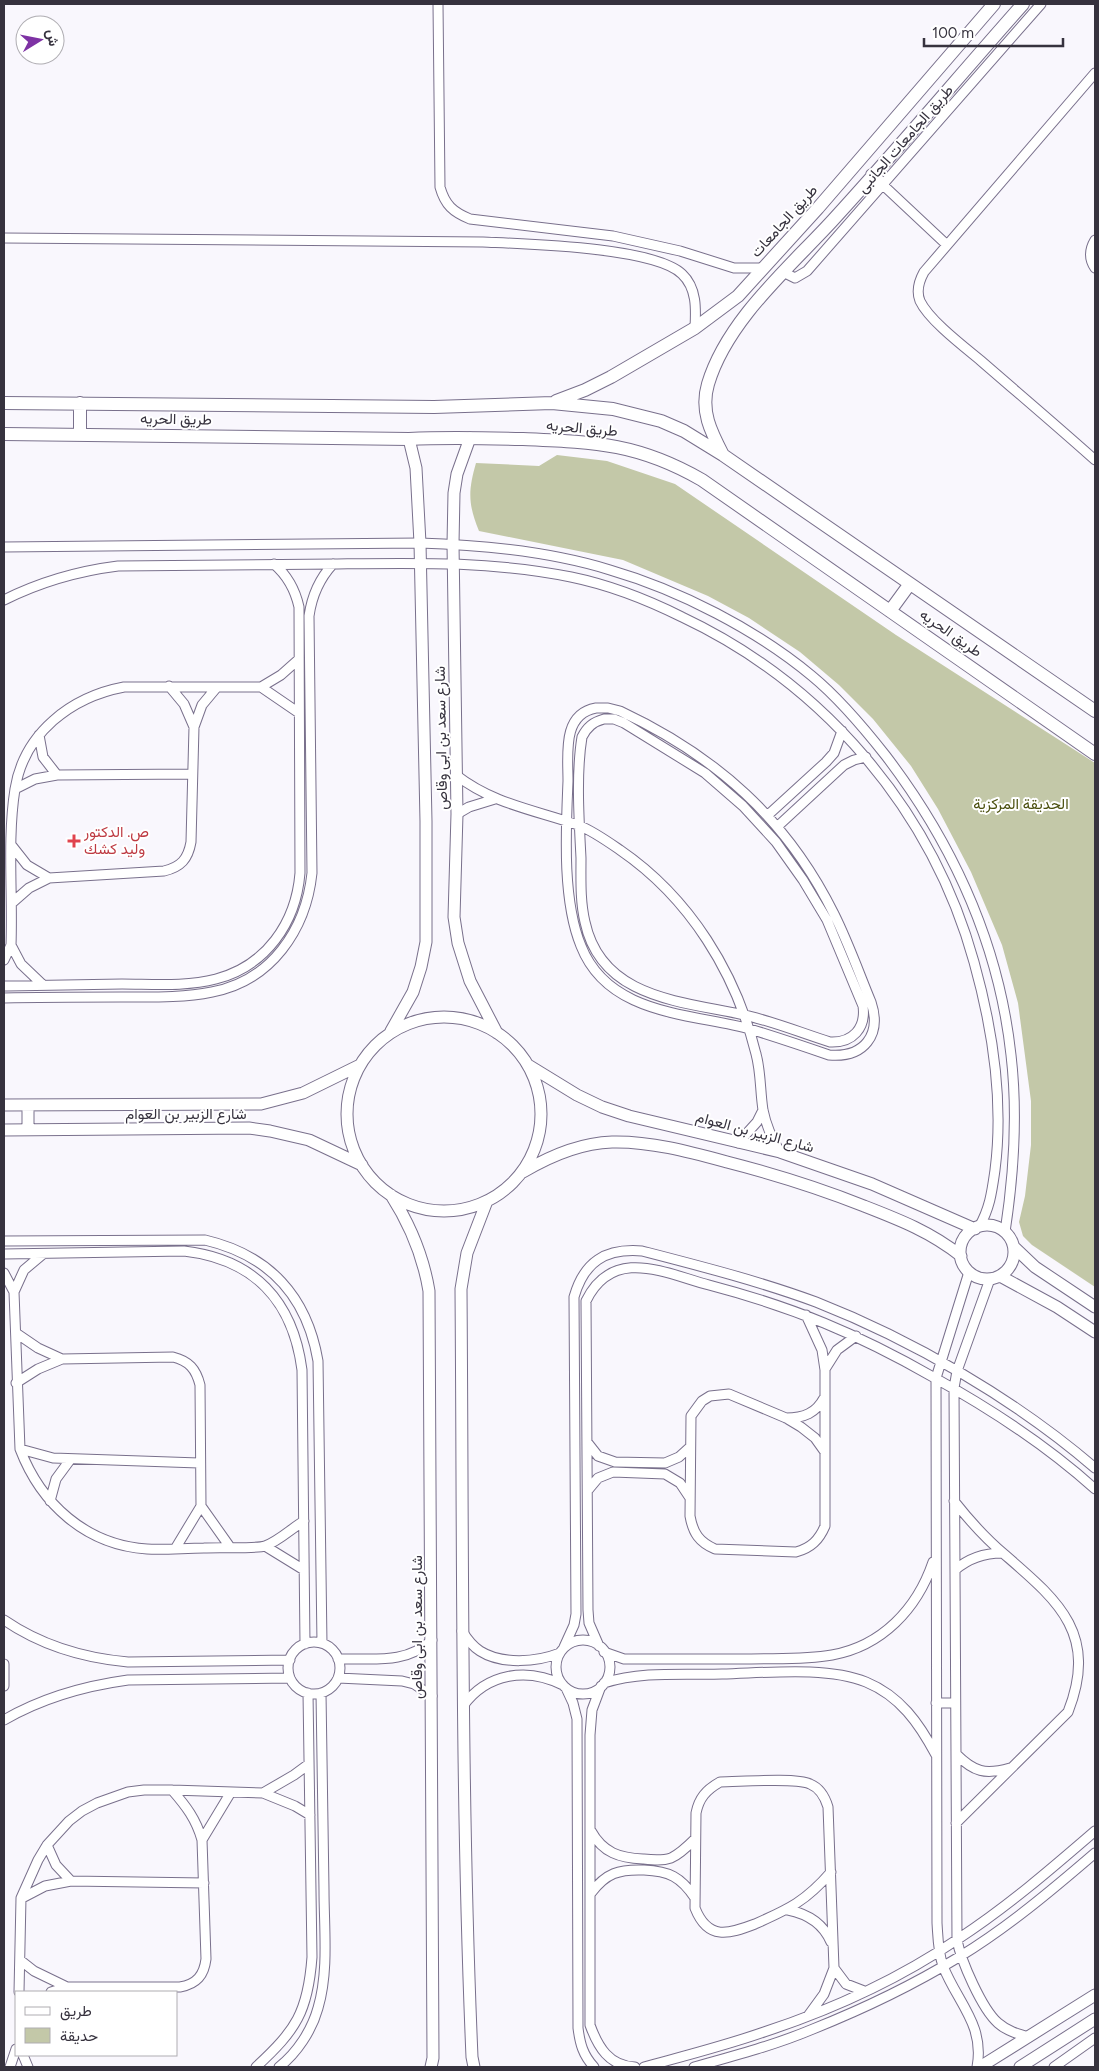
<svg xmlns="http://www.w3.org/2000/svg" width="1099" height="2071" font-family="Figtree,Vazirmatn,sans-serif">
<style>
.green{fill:#c3c8a8}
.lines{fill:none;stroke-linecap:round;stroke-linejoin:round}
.minor-casing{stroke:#79708c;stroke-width:11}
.tertiary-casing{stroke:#79708c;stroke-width:13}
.secondary-casing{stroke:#79708c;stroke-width:14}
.minor{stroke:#fff;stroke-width:9}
.tertiary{stroke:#fff;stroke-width:11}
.secondary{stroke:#fff;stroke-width:12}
.health-dot{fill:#e0444e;stroke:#fff;stroke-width:2}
.labels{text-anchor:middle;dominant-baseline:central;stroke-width:4;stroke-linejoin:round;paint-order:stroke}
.street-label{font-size:15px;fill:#36323e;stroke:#fff}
.park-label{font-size:15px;fill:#4a4f0d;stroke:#fff}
.health-label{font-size:15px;fill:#be3a42;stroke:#fff;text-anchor:start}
</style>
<rect width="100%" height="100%" fill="#f9f7fd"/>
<path class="green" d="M557,455l50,6 68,23 221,151 199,128v524l-63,-42 -9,-9 -4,-14 6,-26 6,-51v-44l-13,-98 -16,-58 -31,-73 -33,-63 -27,-43 -38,-47 -34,-34 -39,-33 -51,-34 -41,-22 -85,-36 -144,-29c-11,-27 -11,-40 -3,-68l63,3z"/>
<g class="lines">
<defs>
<path id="minor" d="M438,4l2,183c5,18 13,25 30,32l143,17 67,15 54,17h29
M1095,73l-171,199c-5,9 -8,19 -4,29 9,19 43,45 60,59 38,33 77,66 115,100
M883,185l64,60
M4,238l479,4c42,2 171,5 199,32 15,14 14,35 13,54
M1095,240c-6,10 -6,19 0,28
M783,272l12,6 12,-7 234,-267
M4,547l416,-4c64,2 129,8 190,27 69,20 147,60 202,106 28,23 52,52 74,80 67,88 113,189 125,299 7,60 3,118 -6,177
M4,600c36,-18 74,-29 114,-34 73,-1 145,-2 217,-2 79,-1 158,-3 236,13 39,8 75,22 111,40 142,67 250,193 292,345 19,68 30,138 21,208 -3,21 -5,38 -16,57
M169,686l15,18 10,23
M261,687l38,26
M596,708h12l12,3c96,45 167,108 214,203 14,28 25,59 37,88 11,33 -7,56 -42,53 -26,-9 -53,-18 -79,-26 -61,-16 -142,-14 -169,-83 -19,-46 -15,-116 -13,-165 0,-27 -6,-67 28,-73z
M604,719h10l10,4 81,50 38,33 33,36 27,38 24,40 36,86c3,22 -10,37 -33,36 -29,-9 -60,-22 -90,-28 -62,-13 -139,-17 -155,-92 -5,-21 -4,-43 -4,-64 -2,-38 -5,-85 1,-121 5,-10 11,-15 22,-18z
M39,735l4,22 14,18
M456,775c37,29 79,35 122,50 15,6 29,16 42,25 70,48 116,123 136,204 5,18 4,37 7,56 3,15 9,29 17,42
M15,789l20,-10 22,-4 135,-1
M457,814l12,-7 26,-8
M768,815l58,-53 8,-9 8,-22
M778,826l66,-61 10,-5 12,-3
M12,846l15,19 22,13
M13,902l16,-14 20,-10 115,-7c17,-4 24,-12 27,-29l3,-115 8,-22 15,-18
M11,945l10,19 22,21
M4,960l7,-15c2,-51 -4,-105 4,-156 9,-56 56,-92 109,-102h137l20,-12 18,-16
M4,986c39,-1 78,-1 118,-2 30,0 64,3 94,-5 50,-13 80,-56 84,-106l-1,-266c-4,-18 -11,-31 -25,-43
M4,998c39,-1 78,-1 117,-1 30,0 62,1 91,-5 59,-11 94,-62 100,-119l-3,-257c3,-21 10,-37 24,-52
M738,1143l19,-21 6,-12
M4,1241l201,-1c64,15 102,56 113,121l4,282
M4,1254l180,-3c70,8 109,50 118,119l3,274
M43,1254l-19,16 -10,22 6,157c21,55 66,96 127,100 19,1 38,-1 57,-1 13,-1 52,1 61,-2 14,-5 27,-18 39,-25
M969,1272l-33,106 1,545c1,15 1,29 6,43 14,36 42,59 34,101
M4,1273l10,19
M990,1279l-33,92 -3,17 3,552c4,21 25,69 41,83 9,8 20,11 31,14
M806,1315l16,35 3,20v156c-6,14 -14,22 -29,26l-81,-3c-16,-7 -22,-16 -25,-33l1,-100 11,-15 8,-5 19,-2 57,24 15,9 14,11 10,14
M16,1333l22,15 24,11
M825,1369l12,-19 19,-14
M16,1383l22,-14 24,-10 111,-2c16,4 23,12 27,28l1,121 29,41
M786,1418c18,0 30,-5 38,-20
M587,1442l11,14 17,6 50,1 14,-6 11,-10
M20,1449l33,9 146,5
M588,1490l10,-12 15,-6 52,2 15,9 10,15
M50,1501l6,-22 14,-19
M954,1501c15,19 31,37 50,53 53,46 95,79 64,158l-112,111
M265,1546l39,24
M175,1549l26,-43
M955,1570c14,-12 29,-17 47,-17
M4,1620c38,26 79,38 124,42l162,-2
M462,1631c5,8 10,15 18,20 22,14 57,11 80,2
M556 1667a27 27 0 1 1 54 0a27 27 0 1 1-54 0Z
M288 1668a26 26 0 1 1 52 0a26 26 0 1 1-52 0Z
M599,1646l-10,-23 -1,-13 -2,-309c27,-55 78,-28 123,-16 84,22 149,49 224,92 58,32 112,67 162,112
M564,1647l10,-22 2,-11 -2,-317c10,-35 31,-49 68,-46 58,15 117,30 174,51 97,38 200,98 279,166
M604,1652l20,7h10c38,0 76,0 114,0 27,-1 57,1 84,-4 50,-9 85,-46 101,-93
M338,1659c35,-1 67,6 94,-19
M4,1664v22
M338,1678l64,3 12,3 18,12
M604,1683c38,-12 79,-8 118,-9 43,-1 105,-8 144,8 34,14 53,41 70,73
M601,1686l-9,24 -2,25v290c8,22 19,41 45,42
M566,1688l7,15 4,16 1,309c2,16 5,27 16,39
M936,1703h19
M463,1706c24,-33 64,-39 100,-21
M4,1720c38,-22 80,-34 124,-40l162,-2
M956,1754c18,18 29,21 54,14
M263,1793l31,-18 15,-11
M591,1831c12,22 29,27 52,28 10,1 19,2 28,-1 9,-4 17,-12 24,-19
M202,1840l29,-48
M47,1845l9,20 15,16
M591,1893c15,-20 28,-24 53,-23 25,1 37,7 51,28
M22,1898l23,-12 26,-5 133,2
M788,1910c20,4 35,13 43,32
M20,1960l14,11 33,16
M834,1968l12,16 18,7
M19,1992l2,-94 17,-38 9,-15 22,-24 13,-10 15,-8 31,-11 16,-2h28l91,3 32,13 15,9
M51,1992l16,-5h113c17,-3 24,-12 26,-28l-4,-119c-6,-21 -16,-34 -30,-50
M808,2016l16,-22 10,-26 -6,-161c-3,-10 -8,-19 -18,-23 -14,-7 -72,-2 -90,-2 -14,8 -21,16 -24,31l-1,95c13,33 34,26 60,16 34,-15 51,-23 76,-52
M23,2055l5,12
M10,2067l6,-18
M256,2067c40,-37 52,-55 56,-110l-4,-264
M279,2067c18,-14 33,-37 39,-59 11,-37 6,-80 6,-118 -1,-65 -2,-131 -3,-197
M644,2067c40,-11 80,-21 120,-35 67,-22 135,-53 194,-93 49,-32 93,-70 137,-108
M694,2067c40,-11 81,-22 119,-38 50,-20 100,-44 146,-72 49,-30 93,-67 136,-104
M1054,2067l41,-29"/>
<path id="tertiary" d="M470,438l-13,36 -3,19 -1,51 4,270 -3,103 4,26 12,38 27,52
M347 1114a97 97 0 1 1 194 0a97 97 0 1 1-194 0Z
M391,1031l22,-39 8,-25 5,-25v-121l-6,-278 -4,-75 -7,-29
M528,1065l49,30 25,12 27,9 151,36 92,32 103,45
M4,1105l257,-1 42,-11 57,-28
M4,1130l245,-2 21,3 39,9 53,25
M28,1130v-25
M523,1172c27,-16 57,-29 89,-30 38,-1 78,10 115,20 47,12 92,26 137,44 36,14 67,26 97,50
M391,1195c20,31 32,60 38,96l4,767 -2,9
M960 1252a27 27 0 1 1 54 0a27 27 0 1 1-54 0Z
M1014,1247l21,20 60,40
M1000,1276l57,31 38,25
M474,2067l-2,-10c-11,-256 -9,-512 -11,-768l6,-36 20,-52
M980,2067l115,-72
M1020,2067l75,-48"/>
<path id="secondary" d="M872,175l11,10
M556,401l29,-11 26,-13 84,-49 43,-32 80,-88 176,-204
M4,403l430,4 118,-4 61,6 48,12 23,10 39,24 372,256
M80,403v31
M4,434l405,5c38,-2 76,-1 114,0 71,3 115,4 179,41l393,274
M723,455c-12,-23 -23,-44 -15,-71 19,-64 82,-117 125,-164 65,-71 127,-145 190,-216
M890,611l19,-26"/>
</defs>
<use href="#minor" class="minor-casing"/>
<use href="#tertiary" class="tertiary-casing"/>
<use href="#secondary" class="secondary-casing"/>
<use href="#minor" class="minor"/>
<use href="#tertiary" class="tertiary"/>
<use href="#secondary" class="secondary"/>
</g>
<path class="health-dot" d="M71.5 833.5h5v5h5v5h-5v5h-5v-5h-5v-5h5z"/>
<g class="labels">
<g class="street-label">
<text transform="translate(905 139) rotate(-49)">طريق الجامعات الجانبى</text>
<text transform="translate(784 221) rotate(-48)">طريق الجامعات</text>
<text transform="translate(176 419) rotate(1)">طريق الحريه</text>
<text transform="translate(582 428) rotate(5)">طريق الحريه</text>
<text transform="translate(951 633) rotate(35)">طريق الحريه</text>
<text transform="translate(441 738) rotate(-91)">شارع سعد بن ابى وقاص</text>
<text x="186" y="1114">شارع الزبير بن العوام</text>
<text transform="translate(755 1132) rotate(15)">شارع الزبير بن العوام</text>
<text transform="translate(417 1627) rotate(-90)">شارع سعد بن ابى وقاص</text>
</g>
<g class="park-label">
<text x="1021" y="804">الحديقة المركزية</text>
</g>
<g class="health-label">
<text x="84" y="832">ص. الدكتور<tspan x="84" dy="17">وليد كشك</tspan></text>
</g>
</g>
<rect width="1099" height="2071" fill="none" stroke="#36323e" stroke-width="10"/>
<rect x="15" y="1991" width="162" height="65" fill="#ffffff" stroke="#afadb2"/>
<rect x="25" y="2007" width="25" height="8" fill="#ffffff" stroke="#afadb2"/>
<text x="60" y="2016" font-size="15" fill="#36323e">طريق</text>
<rect x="25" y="2028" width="25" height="15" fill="#c3c8a8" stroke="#afadb2"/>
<text x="60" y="2041" font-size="15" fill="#36323e">حديقة</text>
<g transform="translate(40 40) rotate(80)"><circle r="24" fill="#ffffff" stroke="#afadb2"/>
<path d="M0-4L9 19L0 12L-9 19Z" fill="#7e32a4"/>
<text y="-8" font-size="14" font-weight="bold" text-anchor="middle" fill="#36323e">ش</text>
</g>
<path d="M924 38v8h139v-8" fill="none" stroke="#36323e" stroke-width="2.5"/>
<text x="932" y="38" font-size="15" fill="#36323e" stroke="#ffffff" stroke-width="4" paint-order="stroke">100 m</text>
</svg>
